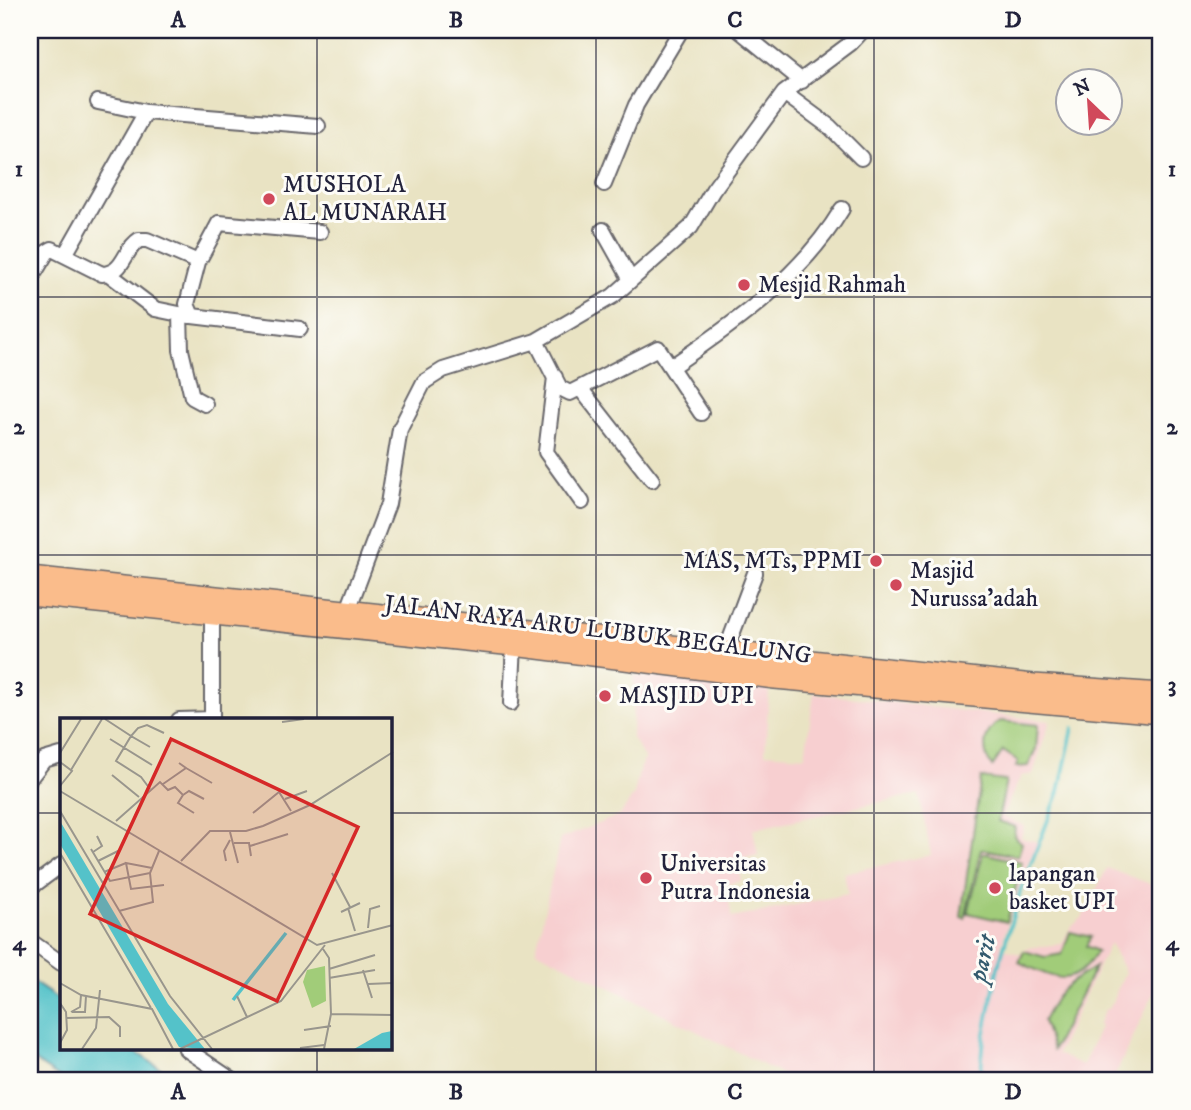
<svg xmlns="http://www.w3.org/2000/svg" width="1191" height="1110" font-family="'IM FELL DW Pica',serif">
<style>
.built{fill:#f7cfd0;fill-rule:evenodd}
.green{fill:#a1cc79;stroke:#62775a;stroke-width:2}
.water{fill:#54c2c9;stroke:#3b7282;stroke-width:2}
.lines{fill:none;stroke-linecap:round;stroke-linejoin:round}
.stream{stroke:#54c2c9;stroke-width:3.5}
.minor-casing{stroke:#68666b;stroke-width:18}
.primary-casing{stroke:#68666b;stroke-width:24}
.minor{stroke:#fff;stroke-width:14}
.primary{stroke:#fabc8b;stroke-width:21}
.grid{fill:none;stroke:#22223b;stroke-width:2;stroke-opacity:0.55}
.poi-dot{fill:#d1495b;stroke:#fdfcf7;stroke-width:2.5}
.labels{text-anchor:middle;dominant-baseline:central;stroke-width:6;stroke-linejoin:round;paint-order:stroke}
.poi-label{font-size:24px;fill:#22223b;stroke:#fdfcf7;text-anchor:start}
.street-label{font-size:24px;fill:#22223b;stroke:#fdfcf7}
.water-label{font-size:26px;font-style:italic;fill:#345a6d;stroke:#fdfcf7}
.inset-river{fill:none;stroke:#54c2c9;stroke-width:3.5}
.inset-road{fill:none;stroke:#99968d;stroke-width:2}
.view{fill:#d62828;fill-opacity:0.15;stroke:#d62828;stroke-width:3.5}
.inset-edge{fill:none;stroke:#22223b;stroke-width:3.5}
.neatline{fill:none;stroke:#22223b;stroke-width:2.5}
.grid-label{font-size:23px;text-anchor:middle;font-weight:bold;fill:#22223b}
</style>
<rect width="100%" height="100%" fill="#fdfcf7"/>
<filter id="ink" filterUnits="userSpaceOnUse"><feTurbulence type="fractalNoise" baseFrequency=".0143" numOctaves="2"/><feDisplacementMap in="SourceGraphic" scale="14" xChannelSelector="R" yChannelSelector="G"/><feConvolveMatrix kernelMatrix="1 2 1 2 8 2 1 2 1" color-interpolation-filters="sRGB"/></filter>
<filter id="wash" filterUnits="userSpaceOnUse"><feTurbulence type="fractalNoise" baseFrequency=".00686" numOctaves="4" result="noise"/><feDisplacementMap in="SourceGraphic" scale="28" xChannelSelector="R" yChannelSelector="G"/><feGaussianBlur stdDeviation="1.57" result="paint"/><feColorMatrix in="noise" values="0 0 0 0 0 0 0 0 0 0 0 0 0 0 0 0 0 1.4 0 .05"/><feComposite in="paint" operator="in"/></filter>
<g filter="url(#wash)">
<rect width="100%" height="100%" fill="#e9e3c3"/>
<path class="built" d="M634,675l135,14 -4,64 40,3 9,-63 236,28 -17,53 -12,2 -19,40 22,10 -3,12 17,4 -15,32 -22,73 18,7 8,-6 35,-4 8,-16 12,-10 25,-50 49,18 -3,14 8,4 -10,25 10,34 -3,8 3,6 -48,103h-320l-257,-130 24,-111 60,-24 14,-20 6,-28 5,-8 -13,-21zM981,779l25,3 -8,39 16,15 3,20 -36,-7 -16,69 -3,-1zM919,794l12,61 -87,18 4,21 -116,24 -6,-33 15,-4 -4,-21 21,-5 -5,-26zM1110,943l15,29 -16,37 -3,-1 -8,17 2,2 -17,38 -26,-11z"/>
<path class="green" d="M1000,721l38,4 -2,24 -8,17 -12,1 2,-6 -15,-10 -11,16c-11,-16 -9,-35 8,-46z
M981,778l25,3 -8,40 17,6 -1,9 8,7 -4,13 -37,-7 -16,69 -4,-1z
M983,853l39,9 -15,60 -39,-9z
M1070,932l21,5 -5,9 11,5c-24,41 -43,27 -78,11l5,-11 21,6 17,-3z
M1095,967l-42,83 -10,-29c17,-33 21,-35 52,-54z"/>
<path class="water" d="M30,980l31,21v48h70l47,31h-115l-33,-22z"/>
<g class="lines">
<path class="stream" d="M980,1080l4,-42 14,-71 23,-78 38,-97 14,-64"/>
</g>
</g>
<g filter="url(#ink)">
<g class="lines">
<defs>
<path id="minor" d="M739,30l63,51
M784,93l46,34 31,31
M146,112l172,14
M604,184l32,-79 45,-75
M603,230l28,50
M66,253l80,-141 -48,-10
M198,262l-11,42 5,12 108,13
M109,274l46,35 34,7
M30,280l17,-28 5,-3 50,25c23,-1 21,-24 37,-34h8l51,22 21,-39 101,9
M180,315l1,35 11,47 13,7
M536,341l24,47 10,5 88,-45 43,65
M671,367c64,-44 131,-91 171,-158
M555,377l-9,75 36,50
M580,388l72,92
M348,610l40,-106 12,-75 24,-47 19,-12 93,-29 77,-45 78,-69 22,-37 71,-97 67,-50 12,-13
M212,613v107
M725,653l30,-80
M511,703l3,-58
M179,720l33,-1
M30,778l14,-18 17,-5
M30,888l31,-23
M30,941l31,22
M186,1049l46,31"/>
<path id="primary" d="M30,577l1004,108 127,9
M30,595l484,50 261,33 386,35"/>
</defs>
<use href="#minor" class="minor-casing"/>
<use href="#primary" class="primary-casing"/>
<use href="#minor" class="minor"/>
<use href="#primary" class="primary"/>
</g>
</g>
<path class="grid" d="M317,30v690M596,30v1050M874,30v1050M30,297h1131M30,555h1131M30,813h31M390,813h771M317,1049v31"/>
<g class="poi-dot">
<circle cx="269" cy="199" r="7"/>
<circle cx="744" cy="285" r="7"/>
<circle cx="876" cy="561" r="7"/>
<circle cx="896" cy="585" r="7"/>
<circle cx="605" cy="696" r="7"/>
<circle cx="646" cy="878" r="7"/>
<circle cx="995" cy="888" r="7"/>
</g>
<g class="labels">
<g class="poi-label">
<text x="283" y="185">MUSHOLA<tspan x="283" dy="28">AL MUNARAH</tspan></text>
<text x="758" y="285">Mesjid Rahmah</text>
<text x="862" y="561" text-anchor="end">MAS, MTs, PPMI</text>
<text x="910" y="571">Masjid<tspan x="910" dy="28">Nurussa'adah</tspan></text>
<text x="619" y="696">MASJID UPI</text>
<text x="660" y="864">Universitas<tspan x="660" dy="28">Putra Indonesia</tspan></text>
<text x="1009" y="874">lapangan<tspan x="1009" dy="28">basket UPI</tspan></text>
</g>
<g class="street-label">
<text transform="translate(598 630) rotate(7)">JALAN RAYA ARU LUBUK BEGALUNG</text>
</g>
<g class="water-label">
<text transform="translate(983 958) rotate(-77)">parit</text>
</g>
</g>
<g transform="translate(60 718)">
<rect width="332" height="332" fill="#e9e3c3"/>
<path d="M265,248l1,35 -14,7 -9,-26 4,-12z" fill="#a1cc79"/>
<path d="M0,103l108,183 37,45 -26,-2 -119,-203zM332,313v18h-38l28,-16z" fill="#54c2c9"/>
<path class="inset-river" d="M173,282l53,-67"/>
<path class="inset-road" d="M45,1l26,17 -15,25 25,16 9,12M222,4l22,-3M50,21l42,26M90,29l-19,-11 7,-8 9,-3 17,8M0,35l21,-34M0,44l12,9 -12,15M126,50l26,15M11,52l31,-51M52,57l27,22M103,66l23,-16 -7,-5M0,73l257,154 76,-20M123,77l-5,8 16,10M225,81l22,-8M0,93l110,185 42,53M193,95l26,-21 12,19M56,103l44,-39 8,8 7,-3 8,8 6,-4 15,8M170,114l8,31M174,125h15l2,13M190,128l38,-12M31,131l19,32 40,-8M33,134l9,-6 -5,-10M0,135l91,155M38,143l22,-11M121,143l29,-30h36l17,-5 47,-21 83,-53M166,143l-2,-10 6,-11M92,150l-26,-5 5,26 33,-4M44,154l22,-9M272,155l18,34M288,190l7,23M59,193l34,-9 -3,-29 9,-22M281,194l19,-9M308,210l2,-19 10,-3M263,231l6,9 2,56 -7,35M269,251l46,-14M303,252l9,28M269,260l46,-8M0,265l21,12 71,14 21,40M308,266l25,-1M177,278l10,21M0,285l6,9 1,18 -7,13M11,294l9,-5 1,-12M12,294h13l1,-16M271,296l62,1M6,300l43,-1 11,10v10M244,312l27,-4M240,330l24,-3M22,331l14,-21 4,-38M120,331l101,-48 44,-56"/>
<path class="view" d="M111,21l187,88 -81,174 -187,-87z"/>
<rect width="332" height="332" class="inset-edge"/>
</g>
<rect width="1191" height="1110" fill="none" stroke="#fdfcf7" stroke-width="77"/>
<g transform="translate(1089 102) rotate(335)"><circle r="33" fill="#fdfcf7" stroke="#a5a5ac" stroke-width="2"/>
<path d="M0-5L12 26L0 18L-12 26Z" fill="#d1495b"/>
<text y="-10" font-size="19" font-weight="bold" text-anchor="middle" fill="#22223b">N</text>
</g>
<rect x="38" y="38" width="1114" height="1034" class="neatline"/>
<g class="grid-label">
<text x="178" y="27">A</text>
<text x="456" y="27">B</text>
<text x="735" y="27">C</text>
<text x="1013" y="27">D</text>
<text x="19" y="176">1</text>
<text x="1172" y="176">1</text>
<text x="19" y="434">2</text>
<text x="1172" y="434">2</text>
<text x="19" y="692">3</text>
<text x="1172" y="692">3</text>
<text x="19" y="950">4</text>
<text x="1172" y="950">4</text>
<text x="178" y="1099">A</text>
<text x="456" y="1099">B</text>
<text x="735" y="1099">C</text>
<text x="1013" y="1099">D</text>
</g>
</svg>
